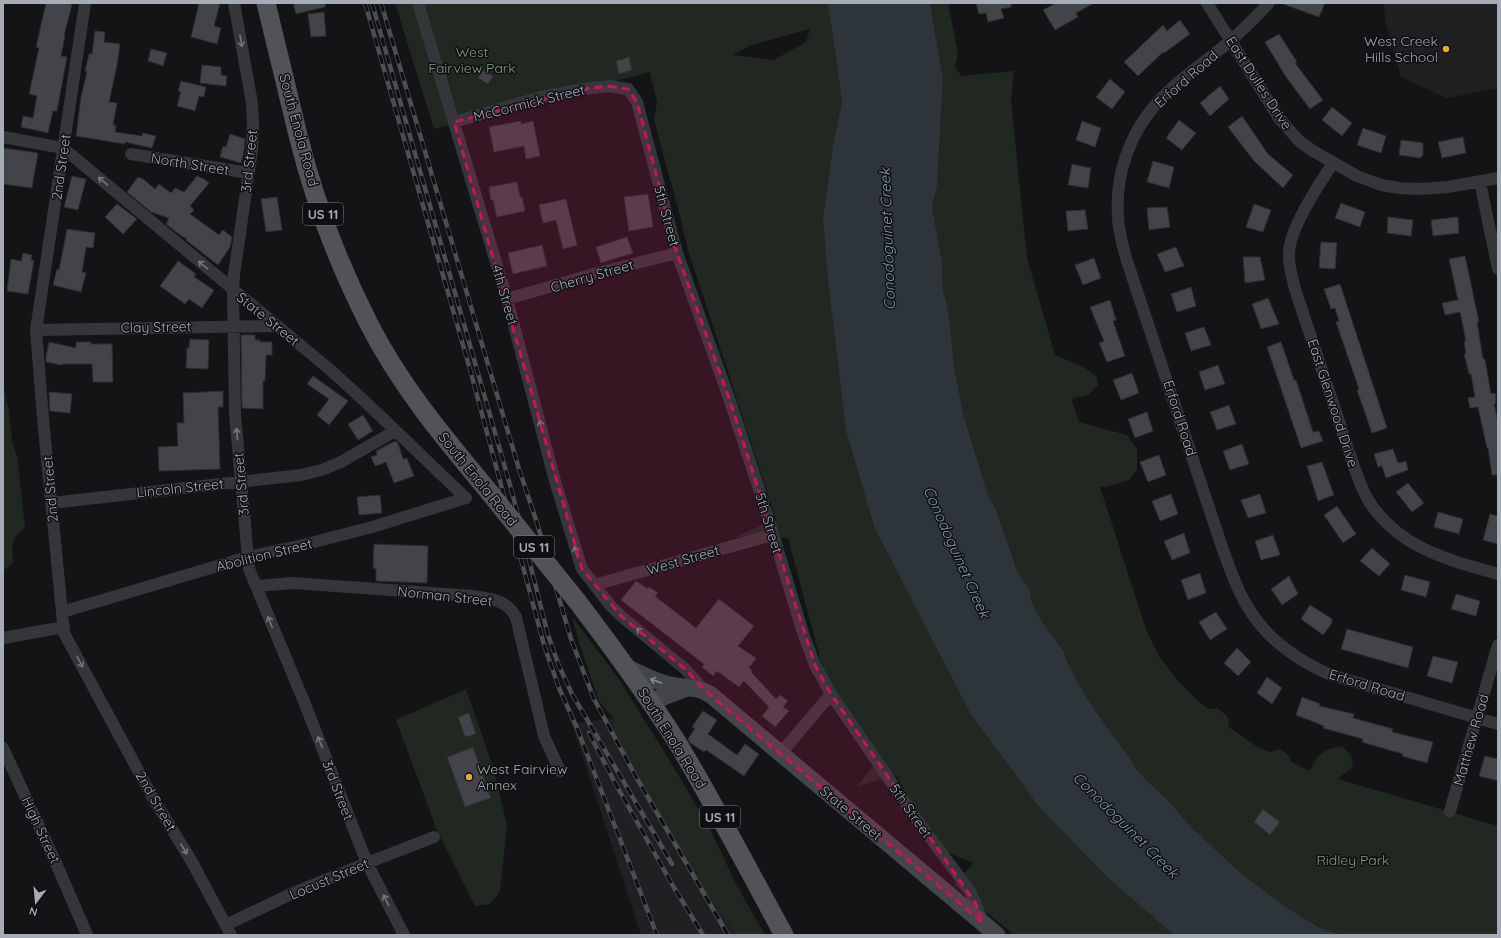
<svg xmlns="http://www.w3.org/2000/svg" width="1501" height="938" font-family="Quicksand,sans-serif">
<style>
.built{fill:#202023}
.green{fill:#202821;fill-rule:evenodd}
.water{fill:#2d353b}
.building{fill:#434449;stroke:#2e2e32}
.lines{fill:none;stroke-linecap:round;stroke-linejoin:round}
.street{stroke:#35363a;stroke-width:12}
.secondary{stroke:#43454a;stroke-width:17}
.primary{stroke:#515359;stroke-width:19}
.rail-casing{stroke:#4c4e53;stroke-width:4.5}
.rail{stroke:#0f0f11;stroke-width:3;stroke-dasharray:9;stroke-linecap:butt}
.primary-bridge{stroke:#515359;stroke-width:19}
.oneway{stroke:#73777e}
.oneway2{stroke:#838890}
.marked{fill:#c2185b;fill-opacity:0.2;stroke:#c2185b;stroke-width:3;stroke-dasharray:8 5;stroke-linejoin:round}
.poi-dot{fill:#eaa638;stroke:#0f0f11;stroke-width:1.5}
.labels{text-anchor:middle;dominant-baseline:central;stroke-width:3;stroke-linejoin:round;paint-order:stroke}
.shield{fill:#0f0f11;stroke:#797d84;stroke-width:1}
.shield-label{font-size:13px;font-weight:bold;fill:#a6acb5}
.poi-label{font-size:14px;fill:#a6acb5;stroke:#0f0f11;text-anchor:end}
.park-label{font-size:14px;fill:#7ea07e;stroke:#0f0f11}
.street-label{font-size:14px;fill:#a6acb5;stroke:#0f0f11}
.water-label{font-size:15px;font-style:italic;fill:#7e9baf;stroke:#0f0f11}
</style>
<rect width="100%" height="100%" fill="#141416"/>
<path class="built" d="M1384,3h114v85l-51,10 -46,-21 -16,-57z
M612,718l123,217h-94l-69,-211z"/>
<path class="green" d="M395,3h432l4,21 11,78 -9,43 -10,72 52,312 95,184 69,94 70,72 65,56h-160l-60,-50 19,-22 -36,-15 -41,-73 -40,12 22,-27 -53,-83 -37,-139 -53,-1 41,-18 -88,-269 -8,-34 -26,-96 3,-18 -7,-30 -216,57zM810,29l-4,13 -32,18 -41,-5 18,-10z
M930,3h18l10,51 -3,12 6,10 53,-5 -3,29 16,158 28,97 27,11 15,11 1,8 -11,11 -14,2 -1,4 7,20 48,13 10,14v21l-8,10 -22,7h-7l46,142 13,27 19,25 21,21 10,7 8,-1 11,9 1,10 30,21 11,4 11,-3 9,8 1,5 19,9c8,-18 13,-21 32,-25l9,9 2,11 -15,13 160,47v109h-154l-20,-5 -26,-15 -54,-39 -54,-50 -23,-27 -20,-18 -10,-11 -12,-19 -29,-39 -18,-29 -11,-22 -3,-10 -23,-31 -9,-17 -3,-15 -11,-15 -23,-66 -7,-12 -25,-82 -9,-47 -4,-41 -3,-20 -4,-14 -1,-28 -10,-57 5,-19 6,-109z
M3,383l6,28 3,31 5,14 8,72c-16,13 -12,16 -12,35l-10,8z
M572,617l45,59 62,100 34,59 23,49 29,51h-29l-52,-73 -69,-121 -2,-24 -14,-16 -20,-58z
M466,689l28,81 13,56 -7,66 -10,12 -15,2 -37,-73 -42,-113z"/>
<path class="water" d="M827,3h103l13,75 -6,109 -5,19 10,57 1,28 4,14 3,20 4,41 9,47 25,82 7,12 23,66 11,15 3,15 9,17 23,31 3,10 11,22 18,29 29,39 12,19 10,11 20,18 23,27 54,50 54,39 26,15 20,5h-170l-65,-56 -70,-72 -69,-94 -95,-184 -29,-99 -18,-150 -5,-63 10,-72 9,-43 -11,-78z"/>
<path class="building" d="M46,3h20l6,2 -8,30 1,1 -4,20 6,1 -10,54h-4l-5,22 -27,-6 2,-11 10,2 4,-22 -8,-2 10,-46 -3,-1z
M199,3h21l-6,23 7,2 -4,16 -26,-7z
M293,3h32v4l-29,7z
M976,3h35v4l-10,2 3,9 -16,4 -2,-9 -7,1z
M1056,3h38l-18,10 2,4 -23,13 -12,-20z
M1284,3h41l-6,14 -36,-13z
M324,12l2,24 -15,1 -3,-23z
M1180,20l10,14 -26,19 -1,-1 -25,24 -14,-14 39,-37 4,6z
M95,31l10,1 -1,10 16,2 -3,21 -8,37 8,1 -4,22h3l-1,7 27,4 1,-3 13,3 -4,12 -27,-6v2l-49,-8 5,-39 6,-25 -2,-1 4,-17h3z
M1279,34l18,28 -2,1 28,37 -13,9 -24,-32 -21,-35z
M151,49l16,4 -4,13 -15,-5z
M629,57l3,13 -13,4 -3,-13z
M202,65l19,2v8l6,1 -1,10 -26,-3z
M483,70l10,6 -5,8 -10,-6z
M1110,79l15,13 -13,17 -16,-12z
M181,81l25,6 -2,10 -5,-1 -4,15 -18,-5 4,-14 -3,-1z
M1220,86l9,13 -19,17 -10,-13z
M1332,107l20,16 -10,13 -20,-16z
M1242,116l26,38 25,21 -10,13 -29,-27 -26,-34z
M1179,120l17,13 -14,17 -16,-12z
M521,121v3l12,-3 7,35 -14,3 -2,-13 -30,6 -5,-25z
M1082,121l19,7 -6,19 -19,-7z
M1363,128l23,8 -5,17 -24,-8z
M230,134l15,5 -1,12 -3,12 -21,-6 3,-11 3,1z
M1463,137l3,16 -24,5 -4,-16z
M1401,140l22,3v13h-2v2l-22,-3z
M3,148l35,5 -6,35 -29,-4z
M1153,161l21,6 -5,21 -22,-6z
M1072,164l19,4 -3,20 -20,-3z
M72,176l14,3 -8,31 -14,-3z
M197,176l7,3 5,4 -19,23 4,4 -4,4 29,21 4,-5 9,7 -2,10 -12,18 -32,-25 1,-1 -7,-4 -14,-11 3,-6 -18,-6 -24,-20 11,-15 5,2 12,10 4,-5 12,9 4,-5 9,4z
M517,182l3,15h2l3,14 -28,6 -4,-17h-2l-2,-13z
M648,194l5,33 -24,4 -5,-34z
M277,197l5,33 -16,2 -5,-33z
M566,199l11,46 -14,4 -7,-29 -13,3 -4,-18z
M1341,203l24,9 -5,15 -25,-9z
M117,204l20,15 -14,15 -18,-17z
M1254,204l17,6 -8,22 -17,-5z
M1167,207l3,20 -21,3 -2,-22z
M1085,210l3,19 -20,2 -2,-20z
M1388,217l25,3 -2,16 -24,-3z
M1458,217l1,16 -26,3 -2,-16z
M67,229l28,4 -2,15 -7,-1 -4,25 4,1 -5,19 -28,-7 4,-16 2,1z
M627,237l6,16 -32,10 -5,-16z
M1321,242l16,1 -2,26 -16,-1z
M542,245l5,21 -34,8 -5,-21z
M1176,247l8,19 -19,6 -8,-18z
M23,253l9,2 -1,5 3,1 -6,33 -21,-3 4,-32 10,2z
M1465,256l14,66h-2l6,37h2l6,35 4,-1 1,10 -2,1 4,18v53h-6l-4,-27h-1l-9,-41 -8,1 -2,-10 7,-1 -4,-23h-2l-5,-20h2l-2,-13h2l-6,-29 -15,3 -3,-12 16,-3 -9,-41z
M1243,257h17l5,23 -20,3z
M1094,258l7,20 -18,7 -8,-20z
M178,261l18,13 -2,3 20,13 -12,18 -13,-9 -4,5 -25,-18z
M1340,284l47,144 -15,5 -15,-43 2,-1 -23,-67 3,-1 -4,-13 -4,1 -7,-20z
M1191,287l5,19 -19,6 -6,-18z
M1268,298l11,26 -18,5 -9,-25z
M1110,300l6,20 -3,1 12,35 -18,6 -8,-19 5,-2 -14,-34z
M1204,327l7,18 -20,6 -6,-18z
M241,335h14v5h5v2h12v13h-6l-1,26h-2v28l-21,-1z
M190,339l19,1 -1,29 -22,-1 1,-20h2z
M49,342l27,6v-6h15v2h21l1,38h-20l-1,-18h-30l-1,1 -15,-3v-5z
M1281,342l13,38h2l17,52 6,-1 4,10 -22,7 -34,-101z
M1218,365l7,19 -20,6 -6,-18z
M1132,373l7,20 -18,7 -8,-20z
M313,376l35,25 -19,24 -12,-10 12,-16 -22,-15z
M223,391v16h-5l2,62 -61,2 -1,-24 20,-1 -1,-23h7l-1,-30z
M49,392l23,2 -2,19 -20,-2z
M1229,405l7,19 -19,6 -7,-18z
M1147,412l6,19 -18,7 -7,-19z
M363,415l10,16 -15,9 -10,-16z
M395,441l3,2 5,16 4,-1 7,18 -20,7 -8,-21 -11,4 -4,-9 6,-2 -1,-4z
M1242,444l7,20 -19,6 -7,-19z
M1393,449l5,14 8,-2 2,9 -22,8 -4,-12 -4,1 -4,-13z
M1159,455l7,20 -18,7 -8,-20z
M1322,462l12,33 -16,6 -11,-35z
M1408,483l16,20 -12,9 -16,-20z
M1171,494l7,20 -18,7 -8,-20z
M1260,494l6,19 -18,5 -7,-18z
M380,495l2,18 -23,2 -2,-18z
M1337,506l19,28 -13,9 -19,-28z
M1438,512l25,7 -4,15 -25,-7z
M1490,514l8,2v28l-15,-4z
M1184,533l6,20 -18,7 -8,-19z
M1273,535l7,20 -19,5 -6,-19z
M374,544l54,2 -1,37 -51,-2v-12l-3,-1z
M1372,548l18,16 -11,12 -19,-15z
M1200,573l6,20 -18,7 -7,-20z
M1405,575l25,7 -4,15 -25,-7z
M1289,576l9,18 -16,11 -11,-16z
M636,581l12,8 1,-2 9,6 -3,3 41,32 23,-29 35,27 -16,20 18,12 -7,10 3,2 -1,2 25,27 4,-4 8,6 -5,6 6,4 -14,16 -13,-11 7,-9 -25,-26 -5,6 -22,-16 -4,5 -11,-9 2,-3 -83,-64z
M1456,594l24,7 -4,15 -25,-7z
M1310,605l22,14v4l-9,12 -22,-16z
M1216,612l11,17 -17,11 -11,-18z
M1347,629l66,18 -5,21 -67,-19z
M1237,648l14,14 -13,14 -14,-13z
M1433,656l25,6 -6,21 -25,-7z
M1267,677l15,11 -10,16 -15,-11z
M1302,697l18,7 -1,2 35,8 -1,4 40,11 -1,3 41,10 -6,21 -25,-7 1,-2 -41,-12 1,-3 -40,-11 1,-2 -28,-11z
M703,711l14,9 -9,14 29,21 8,-11 14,10 -15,22 -38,-26 -2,2 -14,-9 -2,-4 7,-11 -3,-1z
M469,713l7,21 -11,3 -7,-20z
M473,747l18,51 -26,9 -18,-50z
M1485,756l13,3v22l-19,-5z
M1263,809l17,13 -10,13 -16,-13z"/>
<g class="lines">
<path class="street" d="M85,3l-49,327 7,88 21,215 90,167 38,62 39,73
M234,3l18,100 1,21 -1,26 -18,125 -1,15 2,124 14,155 56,135 62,159 37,72
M418,3l89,296 48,182 27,88 28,36 11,11 64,53 19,21
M1207,3l72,115 20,23 14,10 44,25 24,9 18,3 19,1 30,-2 50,-9
M1269,3c-15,16 -30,31 -46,44 -23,19 -48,35 -67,57 -27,31 -41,72 -38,112 0,15 5,30 9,45l95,286c7,19 13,39 24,57 19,34 50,56 85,71l167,49
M454,122l91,-26 38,-7 26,-3 19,3 9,13 40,151 52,145 34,103 40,132 12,32 16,29 86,126 53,71 13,31
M3,137l60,11 265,220c48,42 92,87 138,130
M131,154l118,19
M1333,163c-15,23 -42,63 -44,89 -1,13 3,25 6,37l59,178c5,12 9,26 16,36 31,46 79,57 128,71
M1480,182l18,87
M507,299l87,-25 83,-21
M36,330l240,-4
M51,503l250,-28 21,-5 19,-8 54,-31
M594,585l178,-50
M256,586l37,-3 180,13c18,3 33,3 43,21l28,119 16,35
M62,612l186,-55 55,-12 69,-18 94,-29
M3,638l61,-11
M3,748l52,113 32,74
M781,753l50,-59
M1450,811l48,-166
M226,925l67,-32 74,-30 67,-26"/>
<path class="secondary" d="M626,667c13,6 26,13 40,17 16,4 31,2 45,11l286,240
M650,702l37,-14"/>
<path class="primary" d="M266,3c11,44 21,88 32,132 16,65 41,130 71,189 32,63 77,116 121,169
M577,601c35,46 69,92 100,141 38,63 72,129 107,193"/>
<defs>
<path id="rail" d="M365,3l106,370 73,272 15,43 18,40 80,207
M372,3l140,489 36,143 11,31 13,28 100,170
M381,3l138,466 18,54 34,116 23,60 41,76 93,160
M589,733l25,48 59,105 30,49"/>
</defs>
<use href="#rail" class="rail-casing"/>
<use href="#rail" class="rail"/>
<path class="primary-bridge" d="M490,493l87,108"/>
</g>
<defs><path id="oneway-shaft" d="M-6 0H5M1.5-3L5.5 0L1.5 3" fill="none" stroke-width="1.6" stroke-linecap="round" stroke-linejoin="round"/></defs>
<g class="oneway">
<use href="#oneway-shaft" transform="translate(241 41) rotate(80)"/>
<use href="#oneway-shaft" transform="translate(103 181) rotate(-140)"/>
<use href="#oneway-shaft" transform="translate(203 265) rotate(-140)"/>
<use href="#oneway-shaft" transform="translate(541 426) rotate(-105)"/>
<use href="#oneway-shaft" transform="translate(237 434) rotate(-95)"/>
<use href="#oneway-shaft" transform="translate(576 552) rotate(-106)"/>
<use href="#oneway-shaft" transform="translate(270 622) rotate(-112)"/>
<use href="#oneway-shaft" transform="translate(641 632) rotate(-140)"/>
<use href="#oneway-shaft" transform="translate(80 662) rotate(62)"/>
<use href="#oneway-shaft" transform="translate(320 742) rotate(-112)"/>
<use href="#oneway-shaft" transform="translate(184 849) rotate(59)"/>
<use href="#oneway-shaft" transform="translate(386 900) rotate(-117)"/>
</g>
<use class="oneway2" href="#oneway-shaft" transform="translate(656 681) rotate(-161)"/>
<path class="marked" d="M609,86l19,3 9,13 40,151 52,145 86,267 16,29 145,210 7,19 -279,-233 -19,-21 -64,-53 -39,-47 -128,-447 129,-33z"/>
<g class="poi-dot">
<circle cx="1446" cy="49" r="4"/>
<circle cx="469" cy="777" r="4"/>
</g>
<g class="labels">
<g class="shield">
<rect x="303" y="203" width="40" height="22" rx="3"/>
<rect x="514" y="536" width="40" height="22" rx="3"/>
<rect x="700" y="806" width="40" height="22" rx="3"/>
</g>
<g class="shield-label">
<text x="323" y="214">US 11</text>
<text x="534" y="547">US 11</text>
<text x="720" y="817">US 11</text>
</g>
<g class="poi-label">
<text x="1438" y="41">West Creek<tspan x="1438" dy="16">Hills School</tspan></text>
<text x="477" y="769" text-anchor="start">West Fairview<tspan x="477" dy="16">Annex</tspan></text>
</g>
<g class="park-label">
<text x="472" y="52">West<tspan x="472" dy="16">Fairview Park</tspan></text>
<text x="1353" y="860">Ridley Park</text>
</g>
<g class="street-label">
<text transform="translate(1186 79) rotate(-41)">Erford Road</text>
<text transform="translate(1259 83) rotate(57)">East Dulles Drive</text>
<text transform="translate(529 103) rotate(-14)">McCormick Street</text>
<text transform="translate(299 130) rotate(75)">South Enola Road</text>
<text transform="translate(249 161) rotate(-84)">3rd Street</text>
<text transform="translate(190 164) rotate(9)">North Street</text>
<text transform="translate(61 167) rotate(-82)">2nd Street</text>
<text transform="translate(667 216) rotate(75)">5th Street</text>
<text transform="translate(592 276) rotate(-16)">Cherry Street</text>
<text transform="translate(505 295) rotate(74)">4th Street</text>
<text transform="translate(268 319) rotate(39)">State Street</text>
<text transform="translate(156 327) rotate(-1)">Clay Street</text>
<text transform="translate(1333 403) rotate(72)">East Glenwood Drive</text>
<text transform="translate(1180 418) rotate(72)">Erford Road</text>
<text transform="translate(478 479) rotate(51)">South Enola Road</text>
<text transform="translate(241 484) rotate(-95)">3rd Street</text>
<text transform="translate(180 488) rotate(-6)">Lincoln Street</text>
<text transform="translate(50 489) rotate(-95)">2nd Street</text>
<text transform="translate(769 523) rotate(73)">5th Street</text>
<text transform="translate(264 555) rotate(-14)">Abolition Street</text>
<text transform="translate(683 560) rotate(-16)">West Street</text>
<text transform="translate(445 596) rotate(6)">Norman Street</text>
<text transform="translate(1367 685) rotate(17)">Erford Road</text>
<text transform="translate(672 738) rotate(58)">South Enola Road</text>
<text transform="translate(1471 740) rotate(-74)">Matthew Road</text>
<text transform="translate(338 790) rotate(69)">3rd Street</text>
<text transform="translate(156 801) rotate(60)">2nd Street</text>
<text transform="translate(911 811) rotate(55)">5th Street</text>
<text transform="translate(851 813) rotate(40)">State Street</text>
<text transform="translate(41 830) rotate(65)">High Street</text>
<text transform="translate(329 879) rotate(-23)">Locust Street</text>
</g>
<g class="water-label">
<text transform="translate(887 239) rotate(-92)">Conodoguinet Creek</text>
<text transform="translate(957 552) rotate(66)">Conodoguinet Creek</text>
<text transform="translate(1126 825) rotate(45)">Conodoguinet Creek</text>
</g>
</g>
<rect width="1501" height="938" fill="none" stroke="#a6acb5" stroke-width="8"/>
<g transform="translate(36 902) rotate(196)" stroke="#0f0f11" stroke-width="3" paint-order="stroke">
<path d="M0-3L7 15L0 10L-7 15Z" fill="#a6acb5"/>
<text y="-6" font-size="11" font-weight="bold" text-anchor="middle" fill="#a6acb5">N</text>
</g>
</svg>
